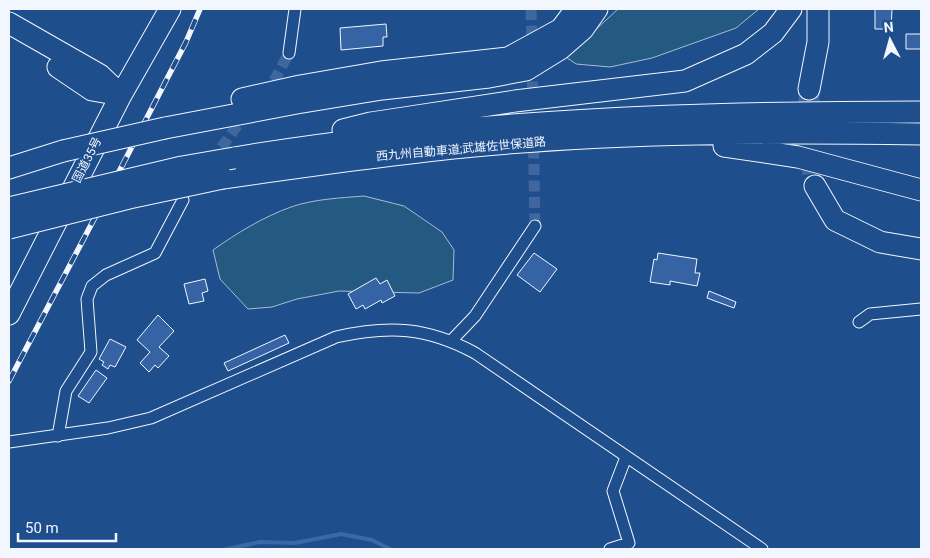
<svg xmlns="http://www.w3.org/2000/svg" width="930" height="558" font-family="Roboto,'Noto Sans JP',sans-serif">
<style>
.green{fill:#245a82;stroke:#a8bbd7}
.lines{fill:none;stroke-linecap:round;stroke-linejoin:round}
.stream{stroke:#3b69a3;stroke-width:4}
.building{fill:#3563a3;stroke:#f2f6ff}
.street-tunnel{stroke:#3f679d;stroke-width:11;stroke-dasharray:11 5.5;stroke-linecap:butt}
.highway-tunnel{stroke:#3f679d;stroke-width:21;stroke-dasharray:21 11;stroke-linecap:butt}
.street-casing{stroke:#f2f6ff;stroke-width:13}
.highway-casing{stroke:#f2f6ff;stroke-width:23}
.street{stroke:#1f4e8c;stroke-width:11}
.highway{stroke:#1f4e8c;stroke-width:21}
.rail-casing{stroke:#f2f6ff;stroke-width:5.5}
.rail{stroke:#1f4e8c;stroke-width:4;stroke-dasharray:11;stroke-linecap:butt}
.highway-bridge-casing{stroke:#f2f6ff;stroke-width:23;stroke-linecap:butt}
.highway-bridge{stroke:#1f4e8c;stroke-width:21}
.labels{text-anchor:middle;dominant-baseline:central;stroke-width:4;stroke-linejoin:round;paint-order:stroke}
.street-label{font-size:12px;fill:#f2f6ff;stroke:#1f4e8c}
</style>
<rect width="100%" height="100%" fill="#1f4e8c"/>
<path class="green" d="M618,9h141l-23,19 -84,30 -42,9 -34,-3 -10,-7z
M364,196l40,10 38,26 12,18 -1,30 -34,13 -80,-2 -42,8 -25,8 -24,2 -28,-30 -7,-29c24,-17 50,-33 78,-43 23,-8 49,-9 73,-11z"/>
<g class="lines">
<path class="stream" d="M227,549l33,-7 35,1 46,-9 31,6 18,9"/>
</g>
<path class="building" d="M875,9h17l-1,20h-16z
M386,24l1,13h-4v9l-42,4 -1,-22z
M906,34h15v15h-15z
M534,253l23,16 -17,23 -23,-17z
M658,253l39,6 -2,14h5l-3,13 -27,-5v4l-20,-3 4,-23 3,1z
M376,278l4,6 7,-4 8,16 -13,7 -1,-3 -16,9 -2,-4 -7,4 -8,-15z
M205,279l3,12 -6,2 2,8 -15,3 -5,-20z
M709,291l27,11 -2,6 -27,-10z
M158,315l16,16 -15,16 10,9 -11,12 -3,-3 -6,7 -9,-9 10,-11 -13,-12z
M285,335l4,8 -61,28 -4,-8z
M110,339l16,8 -11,20 -5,-2 -2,4 -6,-4 2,-3 -5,-3z
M96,370l11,8 -18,25 -11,-7z"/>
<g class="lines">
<path class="street-tunnel" d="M531,9l1,38
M532,65l3,161
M262,93l13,-14 14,-26
M212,161l34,-48"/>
<path class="highway-tunnel" d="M809,89v59l6,38"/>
<defs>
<path id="street" d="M289,53l6,-44
M859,322l11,-8 51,-5
M452,340l23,-24 60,-90
M58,436l8,-45 25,-39 -4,-53 5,-13 14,-11 49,-22 28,-53
M9,442l99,-14 43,-10 185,-81c53,-12 91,-10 139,16l287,196
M610,549l19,-6 -16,-52 13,-34"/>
<path id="highway" d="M9,23l91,52 21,20
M58,67l34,23 29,5
M809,89l9,-47v-33
M242,99l58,-13 81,-14 127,-14 53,-29 15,-20
M165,128l132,-25 85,-14 107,-12 37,-7 34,-21 23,-20 14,-20
M343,130l28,-7 144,-22 170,-20 61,-27 27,-21 18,-24
M724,146l74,11 123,33
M234,158c227,-38 458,-46 687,-46
M9,168l54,-17
M223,178c83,-12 167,-24 251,-32 148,-14 299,-14 447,-12
M815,186l20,34 45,22 41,7
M9,314l112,-219 49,-86"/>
</defs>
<use href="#street" class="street-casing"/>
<use href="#highway" class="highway-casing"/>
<use href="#street" class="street"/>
<use href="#highway" class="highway"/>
<defs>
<path id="rail" d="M9,381l114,-217 63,-122 14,-33"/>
</defs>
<use href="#rail" class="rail-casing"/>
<use href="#rail" class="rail"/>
<defs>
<path id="highway-bridge" d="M63,151l102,-23
M9,208l173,-41 52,-9
M9,228l120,-30 94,-20"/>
</defs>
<use href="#highway-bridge" class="highway-bridge-casing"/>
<use href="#highway-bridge" class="highway-bridge"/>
</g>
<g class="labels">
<g class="street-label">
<text transform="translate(461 149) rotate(-5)">西九州自動車道;武雄佐世保道路</text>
<text transform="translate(87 160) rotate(-63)">国道35号</text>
</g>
</g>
<rect width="930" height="558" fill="none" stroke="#f2f6ff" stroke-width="20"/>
<g transform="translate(890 40) rotate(354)" stroke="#1f4e8c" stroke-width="4" paint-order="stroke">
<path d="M0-4L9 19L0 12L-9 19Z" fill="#f2f6ff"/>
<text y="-8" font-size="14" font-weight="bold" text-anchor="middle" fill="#f2f6ff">N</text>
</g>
<path d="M18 533v8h98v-8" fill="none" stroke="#f2f6ff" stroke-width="2.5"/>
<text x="25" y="533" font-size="15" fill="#f2f6ff" stroke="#1f4e8c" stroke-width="4" paint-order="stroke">50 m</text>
</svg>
